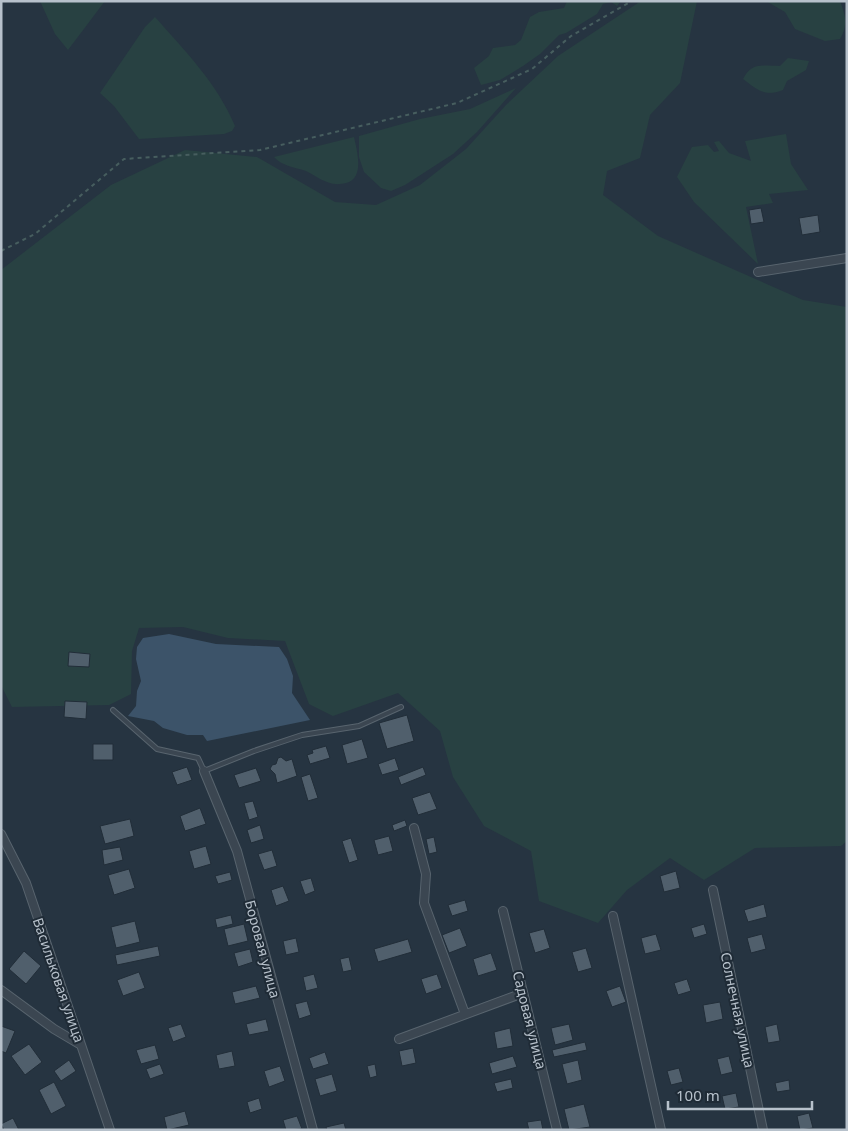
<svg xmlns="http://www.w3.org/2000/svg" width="848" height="1131" font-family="'Noto Sans',sans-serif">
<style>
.green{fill:#284142}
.water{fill:#3c5369}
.building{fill:#505f6c;stroke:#212d38}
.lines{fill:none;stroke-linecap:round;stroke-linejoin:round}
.lane-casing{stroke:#58646e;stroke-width:6}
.street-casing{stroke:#58646e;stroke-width:10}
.path{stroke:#475e5f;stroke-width:2;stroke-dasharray:4 4;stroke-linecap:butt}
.lane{stroke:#3b4651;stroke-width:4}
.street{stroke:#3b4651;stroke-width:8}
.labels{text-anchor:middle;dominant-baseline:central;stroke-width:4;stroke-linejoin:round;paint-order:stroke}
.street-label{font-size:14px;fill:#b7c1cb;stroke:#1f2b36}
</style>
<rect width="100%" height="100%" fill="#263441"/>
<path class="green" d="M40,1h65l-37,49 -13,-16z
M567,1h54l-4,5 -6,-4 -8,2 -6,10 -31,19 -7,2 -19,19 -17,12 -23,14 -19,5 -7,-17 15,-12 4,-8 22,-3 6,-5 9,-23 9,-5 25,-4z
M641,1h56l-17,82 -30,32 -10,43 -33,13 -4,24 55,41 145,64 44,7v534l-6,5 -86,2 -51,32 -34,-22 -43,32 -29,33 -59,-22 -8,-50 -47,-25 -31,-49 -13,-46 -42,-38 -65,23 -24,-12 -24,-63 -57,-3 -45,-11 -44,1 -7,23 -1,43 -22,11 -97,2 -11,-22v-415l110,-85 74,-35 72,7 78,45 41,3 44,-20 46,-36 40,-44 52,-49z
M766,1h74c6,16 8,24 0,38l-15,2 -30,-12 -10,-17z
M155,17c30,34 62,66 80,109l-3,5 -8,3 -85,5 -25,-33 -14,-13 45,-66z
M788,58l21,3 -3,9 -19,11 -4,9c-19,7 -25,0 -40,-11 9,-17 19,-13 37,-13z
M516,88l-39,44 -24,22 -48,31 -14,6 -10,-3 -17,-16 -5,-15v-21l61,-17 50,-10z
M786,134l5,30 17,26 -39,4 4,9 -27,4 12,57 -64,-62 -17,-25 15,-30 16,-2 6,7 5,-1 -5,-9 5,-1 10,12 22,8 -6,-20z
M354,137c3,14 11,41 -8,46 -5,1 -10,2 -16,0 -8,-2 -16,-8 -24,-12 -12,-4 -24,-5 -32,-14z"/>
<path class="water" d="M169,634l47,10 63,3 8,12 6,17 -1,17 18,27 -103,21 -4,-6h-16l-24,-7 -9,-7 -26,-5 8,-10 1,-15 4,-10 -5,-22 1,-12 6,-9z"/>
<path class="building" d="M761,208l3,14 -13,2 -2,-14z
M818,215l2,17 -18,3 -3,-17z
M69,652l21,2 -1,13 -21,-1z
M65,701l22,1 -1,17 -22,-2z
M407,715l7,26 -27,8 -8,-26z
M362,739l6,19 -21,6 -5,-19z
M93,744h20v16h-20z
M326,746l4,12 -20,6 -3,-9 6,-2 -1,-3z
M281,757l5,4 6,-2 5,17 -20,7 -2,-9 -5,-5 2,-4 4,-1 2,-6z
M395,758l4,12 -17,5 -4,-11z
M187,767l5,13 -15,5 -5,-13z
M423,767l3,8 -25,10 -3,-8z
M256,768l5,13 -22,7 -5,-13z
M310,774l8,24 -10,3 -7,-24z
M430,792l7,17 -19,6 -6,-17z
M253,801l5,16 -9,3 -5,-17z
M200,808l6,16 -21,7 -5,-15z
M130,819l4,17 -29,8 -5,-18z
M405,820l2,6 -13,5 -2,-6z
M260,825l4,14 -13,4 -4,-13z
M389,836l4,15 -15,4 -4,-15z
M434,837l3,15 -8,2 -3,-15z
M351,838l7,22 -9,3 -7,-22z
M206,846l5,18 -17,5 -5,-18z
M120,847l3,13 -19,5 -2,-15z
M272,850l5,16 -13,4 -6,-16z
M129,869l6,19 -21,7 -6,-20z
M676,871l4,17 -16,4 -4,-16z
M230,872l2,8 -14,4 -3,-8z
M311,878l4,13 -10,4 -5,-14z
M283,886l6,15 -13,5 -5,-16z
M465,900l3,11 -16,5 -4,-11z
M764,904l3,13 -19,5 -4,-12z
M231,915l2,9 -16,4 -2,-9z
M135,921l5,21 -24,6 -5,-21z
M244,924l4,17 -20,5 -4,-17z
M704,924l3,10 -13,4 -3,-10z
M460,928l7,18 -18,7 -7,-18z
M544,929l6,19 -15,5 -6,-20z
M656,934l5,16 -16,4 -4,-16z
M762,934l4,15 -15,4 -4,-15z
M296,938l3,14 -13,3 -3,-14z
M408,939l4,13 -34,10 -4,-13z
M158,946l2,10 -43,9 -2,-10z
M586,948l6,20 -14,4 -6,-20z
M250,949l3,13 -15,5 -4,-14z
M24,951l17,15 -15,18 -17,-15z
M491,953l6,17 -19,6 -5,-17z
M349,957l3,13 -9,2 -3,-13z
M139,972l6,16 -22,8 -6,-16z
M314,974l4,14 -12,3 -3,-14z
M437,974l5,14 -16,6 -5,-15z
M687,979l4,12 -13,4 -4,-12z
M256,986l4,12 -25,6 -3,-12z
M620,986l6,16 -14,5 -6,-16z
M307,1001l4,14 -12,4 -4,-15z
M720,1002l3,17 -17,4 -3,-18z
M266,1019l3,12 -20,4 -3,-11z
M181,1024l5,13 -13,5 -5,-14z
M569,1024l4,16 -18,5 -4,-17z
M777,1024l3,17 -12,2 -3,-16z
M1,1026l14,5 -9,22 -5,-2z
M510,1028l3,18 -16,3 -3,-17z
M585,1042l2,8 -33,7 -2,-7z
M29,1044l13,18 -17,13 -14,-19z
M155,1045l4,14 -18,5 -5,-14z
M413,1048l3,15 -14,3 -3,-15z
M232,1051l3,15 -16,3 -3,-14z
M325,1052l4,12 -16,5 -4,-11z
M513,1056l4,11 -25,7 -3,-11z
M729,1056l4,16 -12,3 -4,-16z
M69,1060l7,11 -15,10 -7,-10z
M578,1060l4,20 -15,4 -5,-20z
M160,1064l4,10 -14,5 -4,-10z
M375,1064l2,12 -7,2 -3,-12z
M280,1066l5,15 -16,6 -5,-16z
M679,1068l4,14 -12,3 -4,-14z
M332,1074l5,17 -17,5 -5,-17z
M511,1079l2,9 -16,4 -3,-9z
M789,1080l1,10 -13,2 -2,-9z
M54,1082l12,24 -15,8 -12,-24z
M736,1093l3,14 -14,2 -3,-13z
M259,1098l3,11 -12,4 -3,-11z
M584,1104l6,23 -21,3 -5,-21z
M185,1111l4,14 -22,5 -3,-13z
M809,1113l4,15 -13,2 -3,-14z
M297,1116l5,13 -16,1 -3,-10z
M13,1118l6,12h-15l-3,-6z
M541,1120l2,10h-14l-2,-8z
M344,1123l2,7h-19l-1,-3z"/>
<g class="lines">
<defs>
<path id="lane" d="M113,710l44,39 41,9 6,13 50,-20 48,-16 57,-9 42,-19"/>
<path id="street" d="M758,272l89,-14
M204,771l33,80 76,279
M414,828l12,46 -2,29 41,111
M1,834l25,49 84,247
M713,890l50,240
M503,911l54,219
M613,916l48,214
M1,990l53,39 27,16
M399,1039l124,-46"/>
</defs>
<use href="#lane" class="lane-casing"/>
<use href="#street" class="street-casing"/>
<path class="path" d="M1,251l34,-17 89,-75 136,-9 197,-47 75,-34 39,-33 61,-35"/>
<use href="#lane" class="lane"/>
<use href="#street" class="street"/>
</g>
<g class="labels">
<g class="street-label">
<text transform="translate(263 949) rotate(75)">Боровая улица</text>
<text transform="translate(59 980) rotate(71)">Васильковая улица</text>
<text transform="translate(738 1010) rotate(78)">Солнечная улица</text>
<text transform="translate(530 1020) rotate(76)">Садовая улица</text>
</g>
</g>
<rect width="848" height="1131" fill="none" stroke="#b7c1cb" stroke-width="5"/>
<path d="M668 1101v8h144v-8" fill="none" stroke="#b7c1cb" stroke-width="2.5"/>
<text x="676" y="1101" font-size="15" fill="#b7c1cb" stroke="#1f2b36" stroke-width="4" paint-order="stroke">100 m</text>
</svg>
